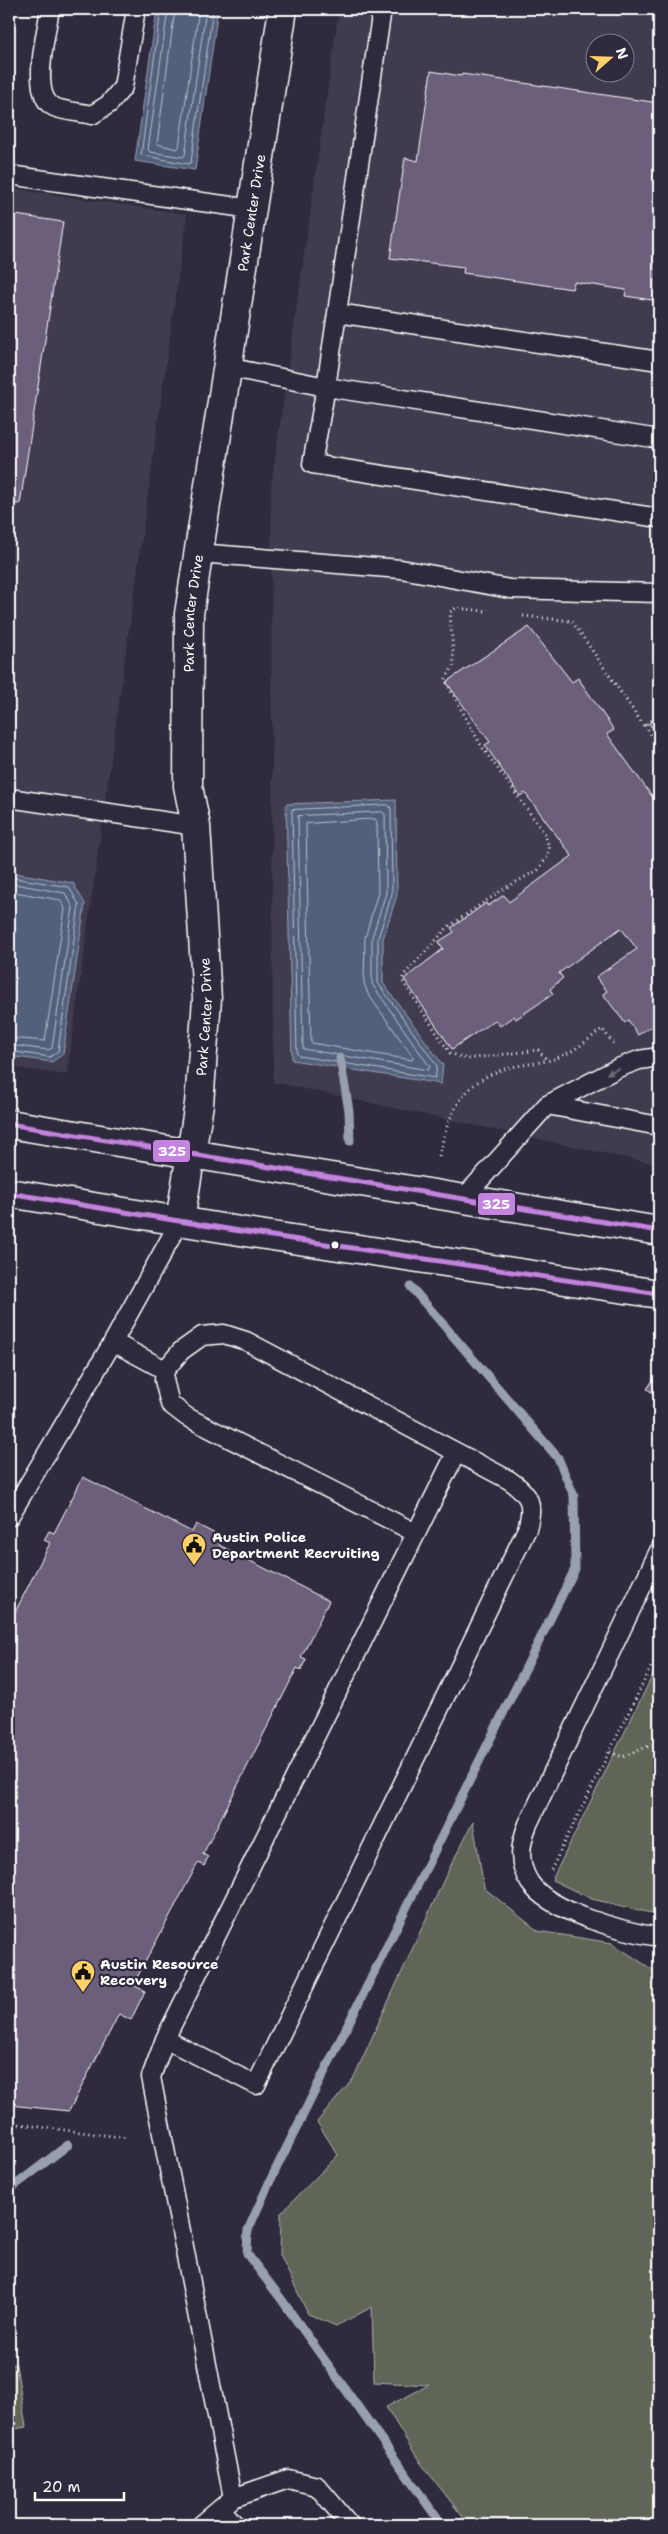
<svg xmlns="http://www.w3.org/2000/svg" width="668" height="2534" font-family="'Shantell Sans',sans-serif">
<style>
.built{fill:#413a50;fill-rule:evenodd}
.green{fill:#5f6659;stroke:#afb2ac}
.water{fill:#53617c;stroke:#98a0b0}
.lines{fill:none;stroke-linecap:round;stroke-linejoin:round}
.shore{stroke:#bac0cb;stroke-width:1}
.stream{stroke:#98a0b0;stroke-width:9}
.building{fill:#6c5f7c;stroke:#fff}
.lane-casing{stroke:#fff;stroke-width:21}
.street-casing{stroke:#fff;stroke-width:31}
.secondary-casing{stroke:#fff;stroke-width:31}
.path{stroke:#fff;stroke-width:3;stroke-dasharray:1 4;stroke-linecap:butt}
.lane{stroke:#2f2a3d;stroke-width:18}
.street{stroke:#2f2a3d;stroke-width:28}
.secondary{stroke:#2f2a3d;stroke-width:28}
.bus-1-casing{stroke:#2f2a3d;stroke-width:9}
.bus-1{stroke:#c483df;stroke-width:5}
.oneway{fill:#6d6a77}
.bus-dot{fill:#fff;stroke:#2f2a3d;stroke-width:2}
.labels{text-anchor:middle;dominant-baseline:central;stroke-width:4.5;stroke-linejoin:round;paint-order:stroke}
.street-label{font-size:14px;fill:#fff;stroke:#2f2a3d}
.poi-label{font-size:14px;font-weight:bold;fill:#fff;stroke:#2f2a3d;text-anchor:start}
.line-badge{stroke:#2f2a3d;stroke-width:2}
.badge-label{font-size:14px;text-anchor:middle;font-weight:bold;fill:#fff}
</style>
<rect width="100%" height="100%" fill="#2f2a3d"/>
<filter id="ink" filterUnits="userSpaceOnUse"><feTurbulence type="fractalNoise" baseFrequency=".02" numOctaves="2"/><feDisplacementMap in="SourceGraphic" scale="10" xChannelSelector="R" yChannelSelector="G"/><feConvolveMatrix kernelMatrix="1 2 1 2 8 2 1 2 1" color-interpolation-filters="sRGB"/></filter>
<g filter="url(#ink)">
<path class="built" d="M339,9h320v1156l-386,-83 -2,-595zM596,42h30v30h-30z
M9,188l178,26 -120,861 -58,-8z"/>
<path class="green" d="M659,1662v253l-67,-16 -40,-19z
M473,1822l11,66 54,43 74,12 47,31v551h-190l-49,-63 -34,-55 43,-22 -55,-3 -2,-75 -36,19 -28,-12 -28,-59 1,-42 57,-58 -21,-33 36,-43 93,-204z
M16,2364l10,63 -17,3v-65z"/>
<path class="water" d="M157,9h61l-23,161 -60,-9z
M396,800l1,95 -14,44v44l60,82 -2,19 -149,-24 -6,-256z
M9,872l64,11 12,21 -22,150 -11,8 -43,-6z"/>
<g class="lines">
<path class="shore" d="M161,9l-20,146 47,9 3,-2 22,-153
M168,9l-20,141 2,2 33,5 2,-2 21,-146
M175,9l-18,135 20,5 2,-2 20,-138
M388,805l3,3 1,86 -14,44v45l59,83 -2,12 -136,-22 -2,-2 -5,-244z
M382,812l3,2 1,79 -14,44v47l58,83 -2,3 -125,-21 -5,-233z
M375,819l2,3 1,70 -13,46 -1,45 4,11 45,63 -1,3 -101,-17 -5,-219z
M9,877l60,10 10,18 -21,146 -8,6 -41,-6
M9,883l56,10 8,14 -21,141 -4,2 -39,-5
M9,891l51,9 5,8 -20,133 -36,-3"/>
<path class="stream" d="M340,1058l9,53 1,30
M411,1287l147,171 16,38 1,73 -305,612 -22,49 -1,24 32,42 163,229
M9,2190l59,-45"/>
</g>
<path class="building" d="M431,71l30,5 1,-2 197,29v198l-34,-5 1,-6 -52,-8 -2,7 -109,-16 1,-6 -74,-9 15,-100 13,3z
M9,214l54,8 -43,282 -11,-1z
M529,627l43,55 6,-4 36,52 -7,4 47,65 5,-4v226l-21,14 -10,-15 -3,3 -22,-29 4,-3 -11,-14 41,-28 -16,-21 -62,45 4,5 -13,11 3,5 -37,25 -2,-3 -14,10 -5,-6 -43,29 -48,-70 39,-30 -5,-7 16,-10 -3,-4 35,-25 2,3 16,-11 5,7 63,-46 -47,-63 -5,3 -35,-51 5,-3 -44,-60z
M659,716v22l-10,-15z
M653,1380l6,3v14l-12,-8z
M83,1477l109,55 4,-8 27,14 -4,7 110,56 -28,56 5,2 -5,11 -4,-2 -94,186 5,3 -4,9 -6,-3 -65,122 12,6 -14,29 -12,-6 -50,97 -60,-6v-481l41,-81 -6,-3 5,-9 5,2z"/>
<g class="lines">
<defs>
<path id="lane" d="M50,9c-3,21 -21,87 4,98 11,5 27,5 38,8l17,-11 14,-17 13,-78
M382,9l-56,378 333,52
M9,175l243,34
M337,313l322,48
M227,367l99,20 -14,77 347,54
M198,553l203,16 109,20 149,4
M9,798l187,28
M547,1105l112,21
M463,1199l84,-94 71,-37 21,-8 20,-3
M113,1342l52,28
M9,1517l104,-175 67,-121
M659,1551l-131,273c-8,20 -11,39 2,59 20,29 95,49 129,54
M165,2039l91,46 271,-556c7,-25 4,-34 -18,-49l-263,-139 -22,-7 -22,2 -21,15 -16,19 -1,10 6,24 17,13 229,116
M233,2498l-82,-421 14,-38 291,-586
M221,2509l14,16
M201,2525l32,-27 55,-19 29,7 33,39"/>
<g id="street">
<path id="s1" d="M180,1221l19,-117 8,-105 -11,-173 -8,-40 1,-172 94,-605"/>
</g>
<path id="secondary" d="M9,1124l650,107
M9,1193l243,40 407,61"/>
</defs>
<use href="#lane" class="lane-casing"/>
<use href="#street" class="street-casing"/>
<use href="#secondary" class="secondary-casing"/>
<path class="path" d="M485,611l-29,-3 -6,4 4,53 -9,15 37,67 63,87 4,14 -1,8 -10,14 -33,18 -57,39 -45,49 -1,4 48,73 17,6 71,-9 10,11
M523,616l49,5 72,105 15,-11
M645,725l14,22
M651,795l8,-7
M439,1156c10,-45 24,-77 73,-89 18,-4 35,-4 52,-12 14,-6 26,-17 38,-26l12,15
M610,1752l12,5 37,-15
M551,1870l108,-219
M9,2123l119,15"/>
<use href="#lane" class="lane"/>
<use href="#street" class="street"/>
<use href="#secondary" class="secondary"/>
<defs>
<path id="bus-1" d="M9,1124l650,107
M9,1193l243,40 407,61"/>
</defs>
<use href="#bus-1" class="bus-1-casing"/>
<use href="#bus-1" class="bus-1"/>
</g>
<defs><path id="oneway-solid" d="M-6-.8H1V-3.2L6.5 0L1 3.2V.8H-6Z" transform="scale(1.25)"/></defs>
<use class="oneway" href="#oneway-solid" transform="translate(613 1071) rotate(155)"/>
</g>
<defs>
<symbol id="civic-pin" viewBox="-11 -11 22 30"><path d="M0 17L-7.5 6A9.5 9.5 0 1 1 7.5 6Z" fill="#ffd166" stroke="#2f2a3d"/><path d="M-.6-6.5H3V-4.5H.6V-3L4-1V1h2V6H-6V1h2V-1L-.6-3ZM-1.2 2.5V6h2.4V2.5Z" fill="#111"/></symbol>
</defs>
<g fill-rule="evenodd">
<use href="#civic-pin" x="180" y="1531" width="28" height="38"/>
<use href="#civic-pin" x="69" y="1958" width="28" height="38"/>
</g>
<circle class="bus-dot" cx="335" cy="1245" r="4.5"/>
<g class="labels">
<g class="street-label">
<text stroke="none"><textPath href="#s1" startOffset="1016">Park Center Drive</textPath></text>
<text stroke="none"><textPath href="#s1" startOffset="611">Park Center Drive</textPath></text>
<text stroke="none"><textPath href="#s1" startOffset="206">Park Center Drive</textPath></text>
</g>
<g class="poi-label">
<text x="212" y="1537">Austin Police<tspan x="212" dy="16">Department Recruiting</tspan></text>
<text x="100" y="1964">Austin Resource<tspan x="100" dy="16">Recovery</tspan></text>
</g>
</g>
<g class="line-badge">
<rect x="152" y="1139" width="39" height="24" rx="5" fill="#c483df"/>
<rect x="477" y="1192" width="39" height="24" rx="5" fill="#c483df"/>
</g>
<g class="badge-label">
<text x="172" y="1156">325</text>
<text x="496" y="1209">325</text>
</g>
<rect width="668" height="2534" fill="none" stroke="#2f2a3d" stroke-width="30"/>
<rect x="15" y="15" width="638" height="2504" fill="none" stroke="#fff" stroke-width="2" filter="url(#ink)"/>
<g transform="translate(610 58) rotate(70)"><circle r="24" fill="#2f2a3d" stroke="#827f8b"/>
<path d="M0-4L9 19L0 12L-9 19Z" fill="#ffd166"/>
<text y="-8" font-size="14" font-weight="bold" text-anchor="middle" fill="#ffffff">N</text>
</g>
<path d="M35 2492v8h89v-8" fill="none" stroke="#ffffff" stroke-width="2.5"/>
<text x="42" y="2492" font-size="15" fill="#ffffff" stroke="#2f2a3d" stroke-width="4" paint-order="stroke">20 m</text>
</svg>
